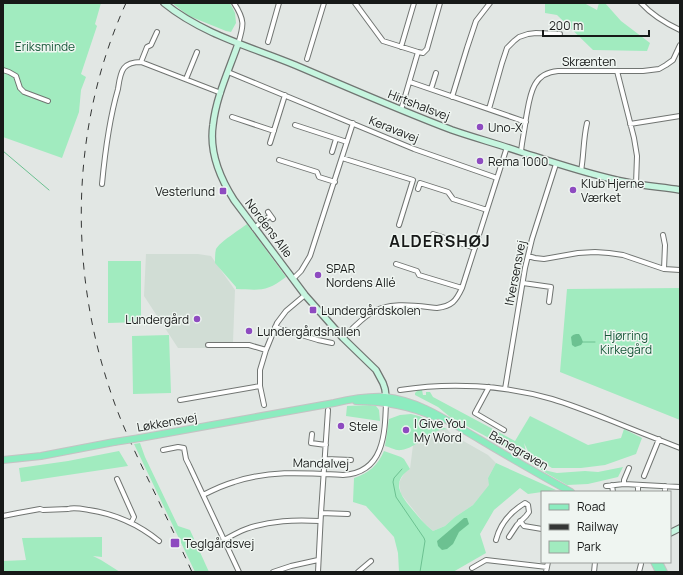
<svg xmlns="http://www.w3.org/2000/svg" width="683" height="575" font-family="Manrope,sans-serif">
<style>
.built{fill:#d1ddd5}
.green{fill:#a1ebbf}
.water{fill:#6cc191}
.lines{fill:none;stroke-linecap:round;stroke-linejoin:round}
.stream{stroke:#6cc191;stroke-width:1}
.street-casing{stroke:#717572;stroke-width:6}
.secondary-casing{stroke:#717572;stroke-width:8}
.primary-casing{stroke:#c3c3c3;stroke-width:8}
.street{stroke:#fff;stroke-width:4}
.secondary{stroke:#c6f5df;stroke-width:5.5}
.primary{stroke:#8cecbf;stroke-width:6}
.rail{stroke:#343635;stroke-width:1;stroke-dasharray:7 7;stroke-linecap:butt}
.primary-bridge-casing{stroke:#c3c3c3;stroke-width:8;stroke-linecap:butt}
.primary-bridge{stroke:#8cecbf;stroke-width:6}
.poi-dot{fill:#8e4bc0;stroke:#eff5f1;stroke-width:1.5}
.labels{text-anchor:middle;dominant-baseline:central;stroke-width:3;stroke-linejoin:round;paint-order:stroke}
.park-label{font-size:12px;fill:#175738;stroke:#eff5f1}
.street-label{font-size:12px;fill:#171918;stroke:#eff5f1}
.poi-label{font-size:12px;fill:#171918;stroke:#eff5f1;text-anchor:start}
.district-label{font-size:16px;font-weight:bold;letter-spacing:1px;fill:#171918;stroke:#eff5f1}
</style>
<rect width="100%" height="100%" fill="#e2e7e4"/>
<path class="built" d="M146,254h52l13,2 24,34 -2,52h-27v6h-28l-34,-52z
M447,429l4,5 37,21 8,8 -8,15 2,7 -17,20 -18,12 -10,9 -12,5 -9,-8 -23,-29 -2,-11 2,-4 4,-7 5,-3 3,-24 16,-10 10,-5z"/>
<path class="green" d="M3,3h98l-6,21 2,2 -16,48 5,3 -5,13 -2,22 -17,46 -59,-21z
M172,3h58l5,10 1,10 -5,9 -5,-1 -37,-15z
M542,3h42l13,7 2,-7h6l16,18 29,22 -3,8 -54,-1 -36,-35 -12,-2v-9z
M247,224l39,53c-20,15 -25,13 -50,12v-2l-21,-24c0,-5 0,-10 1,-14 4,-7 23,-19 31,-25z
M108,261h33v61l-33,1z
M680,288v132l-120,-48 7,-83z
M169,335l2,58 -38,1 -1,-58z
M419,389l3,1 1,5h3v-3h4l3,5 82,44 15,-25 58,29 33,-7 3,-9 18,9 -6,16 -31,11 -24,3h-29l-22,-13 -6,-12 3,13 11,7 6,7 13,3 28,-2 13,1 25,-5 -5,10 -30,7 -21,1 -21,-12 -31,-21 -65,-35 -12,-10 -23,-12v-2z
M370,405l6,1 3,4 1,11 -34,-5 1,-10z
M411,414l8,2 28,13c-20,1 -29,19 -46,21 -5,1 -11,-3 -16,-4l4,-27 11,-4z
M140,443l5,14 33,69 12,4 19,42h-14l-61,-128z
M119,451l9,15 -107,16 -2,-14 49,-7z
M384,451l17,6 3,2 6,10c-19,13 -10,25 1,39 7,8 13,16 22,23l12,-5 10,-9 18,-12 16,-20 -1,-7 8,-15 60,27 -28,4 -8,-6 -26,22 -14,24 6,19 -33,19h-54l-1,-19 -4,-16 -28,-31 -13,-4 1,-24c15,-5 24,-13 30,-27z
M102,537v20l-9,-1 8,4 19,12h-117v-11l23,-1 -4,-22z"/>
<path class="water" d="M576,334h3l2,3 2,5 -2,3 -6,2 -3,-2 -1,-8 2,-2z
M464,518h3l2,6 -10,8 -6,12 -6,5 -5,1 -4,-4 -1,-5z"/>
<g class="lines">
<path class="stream" d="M3,151l46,39
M583,342h12
M402,469l-8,9 -1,4 3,15 28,41 1,3 -5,31"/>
<defs>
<path id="street" d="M234,3c11,17 10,22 4,41
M355,3l28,38 35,11 -17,58
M641,3c11,12 24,20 39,27
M268,42l11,-39
M401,47l13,-44
M418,52l5,1 4,-4 13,-46
M307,59l17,-56
M141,62l6,-15 4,-2 6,-13
M3,70l6,2 7,4 4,12 4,4 24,9
M617,71l17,67 3,18 -1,28
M228,72l186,77 83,29
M186,79l11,-27
M410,82l116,40
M431,89l5,-16
M452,97l15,-49 9,-27 14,-18
M489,109l13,-46 5,-15 7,-7 5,-4 9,-3 8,-1 24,1
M232,117l42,14
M630,124l50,-8
M295,125l52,17
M270,143l15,-48
M332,152l4,-13
M521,152c1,-12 4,-23 5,-34 4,-21 5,-45 32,-47h85l16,-2 7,-4 7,-5 7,-15
M342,158l71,22 -14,45
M279,160l38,12 2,5 16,5
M581,171c3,-16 2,-31 6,-48
M102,184c3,-32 7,-64 16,-95 1,-7 2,-16 6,-21 4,-5 11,-6 17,-6l80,31
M418,189l2,-6 28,9 5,7 34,11
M268,212l5,7
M254,228l16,-12
M433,234l42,14
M663,235l2,10 -1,24
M528,256l7,2 9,1 34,-6 17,-1 14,1 14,2 41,14 16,1
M396,264l21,7 2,4 43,13
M293,279l8,-8 9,-15 43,-133
M523,283l28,4 -2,15
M275,327l43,13 14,3
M343,338c9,-9 18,-19 28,-25 18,-12 46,-7 66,-5 15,-2 19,-7 25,-20l45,-141
M208,345h41l17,5
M489,387l-14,26 29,17
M505,389l20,-121 7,-29 24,-75
M400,390c50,-8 104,-5 152,9 20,6 40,14 60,22 22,9 45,18 68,27
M180,400l80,-14
M264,405l-4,-19v-16l6,-20 11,-27 9,-12 19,-16
M312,434l-1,9 15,2
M163,450l15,-3 6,1 2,11 3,6 50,107
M325,459l26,1
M644,476l15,-37
M117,479l17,38 -3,6
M624,484v-4l5,-12
M612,485l1,7
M638,485v7
M606,486l18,-2 56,3
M665,492v-6
M203,495c10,-5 20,-10 31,-13 35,-12 72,-9 109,-7 41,-2 42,-41 43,-73
M321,513l27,1
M3,516l15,-3 22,-4 3,1 25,-1c6,-2 15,0 21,1 27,4 49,14 70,31
M520,521l4,5 18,3
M224,540c7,-4 14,-8 22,-11 25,-9 49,-9 74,-8
M496,540c4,-16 14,-28 29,-37l3,2 1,7 -3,4 -9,9 -8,12
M472,568l14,-8 61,7
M273,572l18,-6 27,-6
M318,572l3,-59 7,-103
M358,572l13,-11
M546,572l2,-10
M594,572l1,-10
M639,572l2,-8"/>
<path id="secondary" d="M164,3c38,31 87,44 131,62 52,22 104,45 157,65 23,8 46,14 69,22 35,11 69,23 105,30 18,4 36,5 54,8
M238,44c-9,26 -22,53 -25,81 -4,27 7,53 21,75l71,95 38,43 33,32 7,13 2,6 1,8
M670,533l10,-5"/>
<path id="primary" d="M356,401c27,0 54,5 79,16
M140,438l194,-35c17,-4 34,-7 51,-6 36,4 64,25 94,42 30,18 61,36 92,53
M3,460l38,-4 73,-14
M654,562l5,10
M659,562l5,10"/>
</defs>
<use href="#street" class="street-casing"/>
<use href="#secondary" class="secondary-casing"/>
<use href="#primary" class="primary-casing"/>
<use href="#street" class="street"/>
<use href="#secondary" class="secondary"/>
<use href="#primary" class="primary"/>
<path class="rail" d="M126,3c-55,121 -58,262 -16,387 10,31 24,60 38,89 15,31 30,62 44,93"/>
<defs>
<path id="primary-bridge" d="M114,442l26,-4"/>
</defs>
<use href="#primary-bridge" class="primary-bridge-casing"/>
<use href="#primary-bridge" class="primary-bridge"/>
</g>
<g class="poi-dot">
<circle cx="480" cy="127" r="4"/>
<circle cx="480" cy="161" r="4"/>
<circle cx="573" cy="190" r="4"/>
<rect x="219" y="187" width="8" height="8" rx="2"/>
<circle cx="318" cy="275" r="4"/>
<rect x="309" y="306" width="8" height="8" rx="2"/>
<circle cx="197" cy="319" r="4"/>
<circle cx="249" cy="331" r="4"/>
<circle cx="341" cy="426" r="4"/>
<circle cx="406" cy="430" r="4"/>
<rect x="170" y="538" width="10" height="10" rx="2"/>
</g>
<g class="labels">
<g class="park-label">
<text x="45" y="46">Eriksminde</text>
<text x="626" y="335">Hjørring<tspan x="626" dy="14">Kirkegård</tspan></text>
</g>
<g class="street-label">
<text x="589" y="61">Skrænten</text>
<text transform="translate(419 105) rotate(21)">Hirtshalsvej</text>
<text transform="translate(394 129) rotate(22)">Keravavej</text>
<text transform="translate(269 228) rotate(53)">Nordens Alle</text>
<text transform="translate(515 273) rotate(-79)">Ifversensvej</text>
<text transform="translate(167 422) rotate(-10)">Løkkensvej</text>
<text transform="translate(519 450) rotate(30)">Banegraven</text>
<text transform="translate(321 463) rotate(1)">Mandalvej</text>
</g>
<g class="poi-label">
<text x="488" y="127">Uno-X</text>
<text x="488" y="161">Rema 1000</text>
<text x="581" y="183">Klub Hjerne<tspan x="581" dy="14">Værket</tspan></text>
<text x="215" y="191" text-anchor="end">Vesterlund</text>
<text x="326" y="268">SPAR<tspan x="326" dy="14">Nordens Allé</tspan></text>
<text x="321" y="310">Lundergårdskolen</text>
<text x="189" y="319" text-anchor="end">Lundergård</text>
<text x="257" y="331">Lundergårdshallen</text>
<text x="414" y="423">I Give You<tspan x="414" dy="14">My Word</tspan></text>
<text x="349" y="426">Stele</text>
<text x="184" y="543">Teglgårdsvej</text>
</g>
<g class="district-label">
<text x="440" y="241">ALDERSHØJ</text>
</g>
</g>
<rect width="683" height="575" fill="none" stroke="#171918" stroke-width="8"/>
<rect x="541" y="491" width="130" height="72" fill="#eff5f1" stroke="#999d9a"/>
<rect x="549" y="504" width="20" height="6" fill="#8cecbf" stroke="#999d9a"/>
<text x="577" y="511" font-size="12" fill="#171918">Road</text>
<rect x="549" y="524" width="20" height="6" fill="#343635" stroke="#999d9a"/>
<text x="577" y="531" font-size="12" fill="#171918">Railway</text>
<rect x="549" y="541" width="20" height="12" fill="#a1ebbf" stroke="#999d9a"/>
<text x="577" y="551" font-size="12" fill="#171918">Park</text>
<path d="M543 30v6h106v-6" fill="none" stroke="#171918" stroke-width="2"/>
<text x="549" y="30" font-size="12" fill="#171918" stroke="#eff5f1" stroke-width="3" paint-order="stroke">200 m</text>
</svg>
